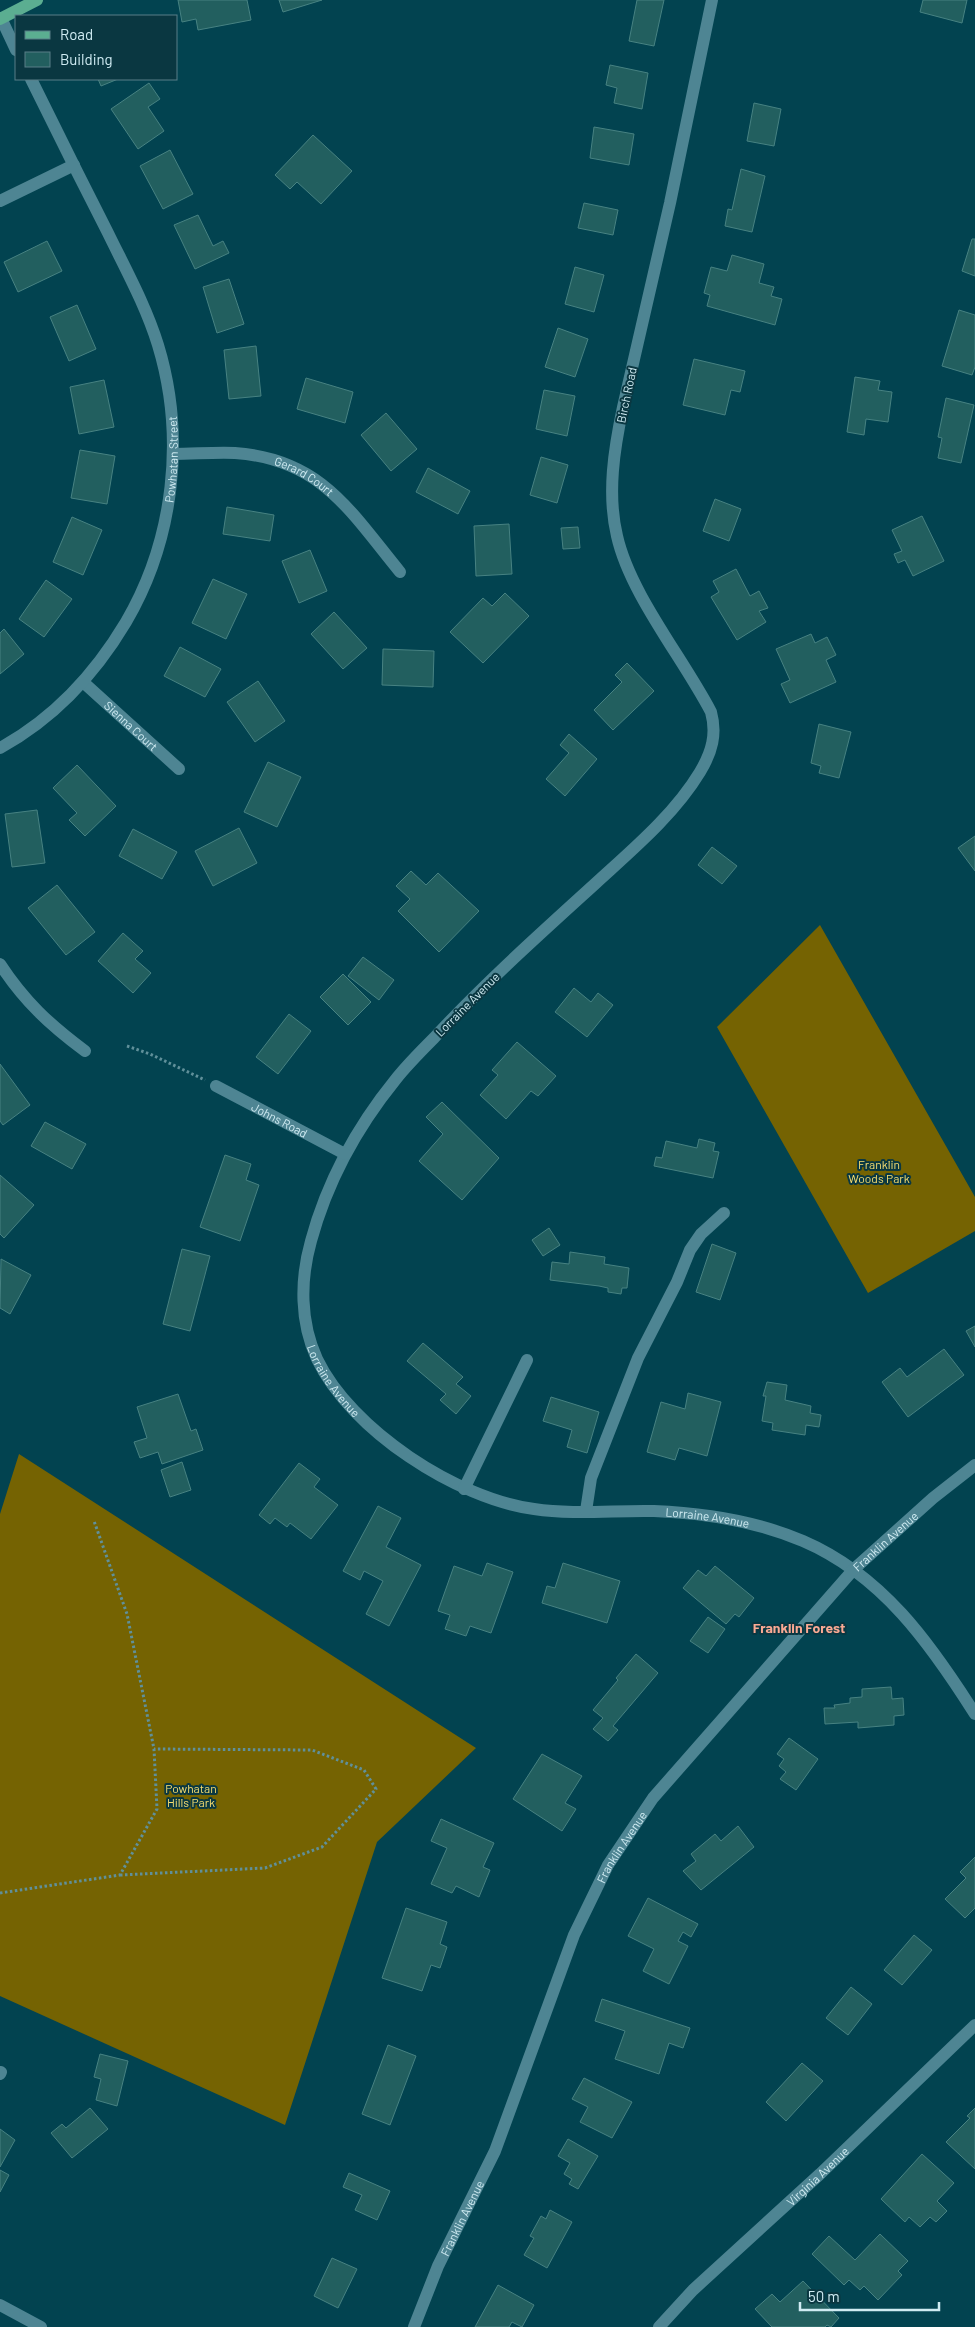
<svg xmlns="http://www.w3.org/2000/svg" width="975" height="2327" font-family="Barlow,sans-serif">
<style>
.forest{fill:#756302}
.building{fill:#225f5f;stroke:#478282}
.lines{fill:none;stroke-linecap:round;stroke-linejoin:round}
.path{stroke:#60909a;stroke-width:3;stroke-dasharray:2.5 2.5;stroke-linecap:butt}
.minor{stroke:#4e8593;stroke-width:12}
.major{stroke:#5bae91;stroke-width:12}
.labels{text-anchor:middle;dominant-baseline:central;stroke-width:4;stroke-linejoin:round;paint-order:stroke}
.street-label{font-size:12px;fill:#cfebf2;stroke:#0a3741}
.park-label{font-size:12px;fill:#f9df71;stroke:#0a3741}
.neighbourhood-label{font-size:14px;font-weight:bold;fill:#faaa94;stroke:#0a3741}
</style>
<rect width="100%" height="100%" fill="#024350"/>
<path class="forest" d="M820,925l155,272v34l-107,62 -151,-266z
M19,1454l457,294 -99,94 -92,283 -285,-129v-482z"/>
<path class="building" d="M178,0h69l4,20 -53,10 -2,-11 -14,3z
M279,0h43l-39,12z
M637,0h27l-10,46 -25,-5z
M923,0h44l-5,23 -42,-11z
M610,65l38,8 -6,36 -28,-6 3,-15 -11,-3z
M98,79h20l-17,7z
M149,83l11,16 -12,8 16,24 -26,18 -27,-40z
M754,103l27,6 -7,37 -27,-5z
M594,127l40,7 -5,31 -39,-7z
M313,135l39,36 -31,33 -24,-22 -7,7 -15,-14z
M170,150l23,44 -30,15 -23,-43z
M741,169l24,7 -13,56 -27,-6 3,-17 4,1z
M584,203l34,7 -5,25 -35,-7z
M198,215l15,31 10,-5 6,12 -34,16 -21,-44z
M972,239h3v37l-13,-5z
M47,241l15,30 -44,21 -14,-30z
M732,255l32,9 -5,19 15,4 -3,9 11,3 -7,26 -68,-19 3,-11 -6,-2 7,-26 16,4z
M575,267l29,8 -10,37 -29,-8z
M229,279l15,45 -27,9 -14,-46z
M77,305l19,44 -27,12 -19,-44z
M959,310l16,5v52l-3,8 -30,-9z
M558,328l30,11 -13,38 -30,-10z
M256,346l5,50 -32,3 -5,-49z
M694,359l51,12 -5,21 -9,-2 -6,25 -42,-10z
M855,377l25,4 -2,9 14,2 -4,30 -22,-3 -2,16 -17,-3z
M306,378l47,14 -8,31 -48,-14z
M104,380l10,47 -35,7 -9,-47z
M544,390l31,6 -8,40 -31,-7z
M946,398l28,7 -13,58 -23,-5 4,-20 -4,-1z
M386,413l31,36 -26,22 -30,-36z
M80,450l35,6 -8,48 -36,-6z
M541,457l27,8 -11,38 -27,-8z
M428,468l42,23 -12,23 -42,-22z
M715,499l26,10 -12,32 -26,-10z
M227,507l47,8 -4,26 -47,-7z
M922,516l22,45 -31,15 -8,-16 -7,3 -4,-9 8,-3 -10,-21z
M72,517l30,13 -19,45 -30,-13z
M509,524l3,50 -36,2 -2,-50z
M578,527l2,21 -17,1 -2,-21z
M310,550l17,41 -28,12 -17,-42z
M736,569l14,27 9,-5 9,17 -9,3 7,11 -29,18 -26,-43 8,-5 -6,-11z
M213,579l34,15 -21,45 -34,-16z
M46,580l26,19 -28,38 -25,-18z
M505,593l24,23 -46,47 -33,-31 33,-34 9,8z
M334,612l33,36 -24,21 -32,-35z
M4,629l20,25 -24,20v-41z
M811,634l4,9 12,-6 9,18 -10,5 10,22 -46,21 -9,-19 9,-4 -14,-31z
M180,647l41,22 -16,28 -41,-21z
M383,649l51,2 -1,36 -51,-2z
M627,663l27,28 -41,39 -19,-20 28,-28 -7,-7z
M258,681l27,40 -30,21 -28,-40z
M819,724l32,8 -12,46 -20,-5 2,-7 -10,-3z
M569,734l28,25 -32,37 -19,-17 23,-26 -9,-8z
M268,762l33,15 -24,50 -33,-15z
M77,765l39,41 -31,30 -16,-16 8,-7 -24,-25z
M37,810l8,53 -33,4 -7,-53z
M239,828l18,35 -44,23 -18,-35z
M133,829l44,23 -15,27 -43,-23z
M975,836v35l-17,-23z
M712,847l25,19 -15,18 -24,-19z
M411,871l15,14 12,-12 41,38 -40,41 -41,-41 12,-12 -14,-13z
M57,885l38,47 -29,23 -38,-47z
M123,933l20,18 -8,8 16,14 -18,20 -35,-32z
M363,957l31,23 -15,20 -31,-24z
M343,974l28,28 -23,23 -28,-28z
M574,988l17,14 7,-9 15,12 -26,32 -32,-25z
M289,1014l22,17 -33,43 -22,-17z
M517,1042l39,34 -18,20 -7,-5 -25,28 -26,-24 18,-20 -6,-5z
M0,1064l30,41 -27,20 -3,-4z
M442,1102l57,56 -37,42 -43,-39 24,-27 -17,-17z
M45,1122l41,22 -14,25 -41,-23z
M699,1139l16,4 -2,8 6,1 -6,26 -59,-12 2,-9 6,1 4,-17 31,7z
M225,1155l26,9 -5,16 13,5 -19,56 -40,-14z
M0,1175l34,30 -30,33 -4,-4z
M549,1228l11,17 -17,11 -11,-16z
M712,1244l24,9 -16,47 -24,-8z
M182,1249l28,7 -20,75 -27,-7z
M570,1252l35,5 -1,7 25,4 -2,20h-5l-1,6 -13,-2v-4l-9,-2 -49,-6 2,-18 17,2z
M1,1259l30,16 -21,39 -10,-6z
M975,1326v21l-9,-16z
M423,1343l40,34 -7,7 15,12 -15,18 -16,-14 6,-6 -39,-33z
M944,1349l20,26 -56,42 -26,-35 18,-14 7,9z
M767,1382l20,3 -2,15 26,6 -1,7 11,2 -2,12 -13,-2 -1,10 -33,-5 1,-7 -11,-2 4,-25h-3z
M688,1393l33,9 -14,54 -28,-8 -4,12 -28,-8 14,-50 24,7z
M178,1394l13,37 5,-2 7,21 -41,14 -4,-12 -18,6 -6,-16 13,-4 -10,-31z
M551,1397l48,15 -12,41 -20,-6 5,-17 -29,-9z
M182,1462l9,28 -21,7 -9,-27z
M299,1463l21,16 -6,8 24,18 -27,34 -21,-16 -3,4 -12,-9 -5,6 -11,-9z
M378,1506l23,12 -15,29 35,18 -32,61 -23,-12 17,-33 -19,-10 -4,9 -17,-9z
M487,1563l26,9 -22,61 -21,-7 -4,10 -21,-7 5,-14 -12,-4 16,-45 28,10z
M563,1563l57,18 -13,42 -65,-20 5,-17 8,2z
M715,1566l39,32 -15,19 -4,-3 -9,10 -43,-36 15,-18 8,6z
M708,1617l17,12 -17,24 -18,-12z
M636,1654l22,19 -45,53 5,4 -10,11 -15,-12 10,-11 -10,-8 25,-30 -2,-2z
M891,1687l1,12 11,-1 1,17 -10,1v9l-36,3v-6l-33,2 -1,-16h11l-1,-3 16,-2v-5l12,-1v-8z
M789,1738l29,21 -22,31 -16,-11 6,-7 -7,-6 5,-7 -7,-5z
M542,1754l40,22 -17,27 11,6 -14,22 -49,-32z
M441,1819l53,24 -11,24 7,3 -11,27 -23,-11 -4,7 -21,-9 16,-36 -16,-7z
M738,1826l16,21 -53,43 -18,-19 13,-10 -5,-7 24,-20 6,7z
M975,1857v51l-10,10 -20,-19 21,-21 -6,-6z
M648,1898l50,26 -7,13 -8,-5 -5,9 10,5 -19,38 -26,-13 11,-22 -26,-13z
M406,1908l41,14 -7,22 7,3 -7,21 -9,-3 -9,26 -40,-13z
M914,1935l18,15 -30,35 -18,-15z
M851,1987l21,17 -24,31 -22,-17z
M602,1999l88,29 -7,20 -14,-5 -10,31 -44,-15 10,-28 -30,-10z
M388,2045l28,11 -26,69 -28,-11z
M100,2054l28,7 -11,45 -21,-6 5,-21 -7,-2z
M802,2063l21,18 -37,40 -20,-19z
M584,2078l48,24 -20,36 -32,-16 8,-15 -16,-8z
M90,2108l18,21 -36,29 -21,-25 11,-9 4,4z
M975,2108v61l-29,-27 24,-24 -3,-2z
M0,2129l15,11 -15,27z
M568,2139l30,17 -20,33 -9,-5 3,-5 -8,-5 6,-11 -12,-7z
M922,2154l32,29 -17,18 10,10 -11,11 -6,-5 -10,10 -11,-10 -4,5 -24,-23z
M0,2170l9,5 -9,17z
M349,2173l41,18 -13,29 -22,-10 7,-15 -19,-8z
M550,2210l22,12 -25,46 -23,-13 10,-17 -4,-2 11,-20 5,3z
M880,2234l28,27 -10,10 4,4 -24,25 -14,-14 -4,4 -11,-10 -5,5 -32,-31 17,-18 26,24z
M332,2258l25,11 -19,39 -24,-12z
M803,2281l36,37 -8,9 -4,-2 -2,2h-53l-17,-18 17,-15 8,8z
M498,2285l36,20 -12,22 -10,-5 -3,5h-34z"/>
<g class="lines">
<path class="path" d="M127,1046l23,8 55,26
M120,1875l145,-7 57,-21 54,-58 -12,-19 -52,-20 -158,-1
M0,1893l120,-18 37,-66 -3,-60 -27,-135 -33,-93"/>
<g class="minor">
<path id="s1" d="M712,0l-42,203 -47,204c-9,42 -16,87 -6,129 13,58 66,122 94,176 6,22 1,40 -11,60 -26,43 -68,78 -104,111 -55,50 -111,100 -162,155 -13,13 -27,27 -38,41 -39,48 -69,103 -85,162 -11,39 -11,81 6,118 34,71 140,140 217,150 40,6 81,1 120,2 51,2 102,10 149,30 79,34 127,102 172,173"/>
<path d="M1,18l15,32"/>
<path d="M0,201l74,-36"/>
<path id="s2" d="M173,454c21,0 42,-2 62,-1 86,6 115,58 165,119"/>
<path id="s3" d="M83,682l96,87"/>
<path id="s4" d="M0,748c53,-29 95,-74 126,-126 48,-82 60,-185 32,-277 -12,-39 -32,-75 -50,-112 -26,-51 -52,-103 -77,-154"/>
<path d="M0,964c24,37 50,61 85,87"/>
<path id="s5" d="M216,1086l129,68"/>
<path d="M464,1489l63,-129"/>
<path d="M586,1511l5,-33 47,-120 39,-76 13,-32 11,-16 23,-21"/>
<path d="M0,2074l1,-2"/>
<path d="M0,2305l41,22"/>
<path id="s6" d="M414,2327l24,-61 57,-115 79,-216 34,-70 45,-67 201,-229 79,-71 42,-33"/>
<path id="s7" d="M659,2327l34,-37 127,-116 155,-149"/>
</g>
<path class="major" d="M0,19l37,-19"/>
</g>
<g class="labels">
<g class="street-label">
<text transform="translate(626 395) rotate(-78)">Birch Road</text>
<text stroke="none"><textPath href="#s4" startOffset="351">Powhatan Street</textPath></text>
<text stroke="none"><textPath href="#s2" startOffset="136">Gerard Court</textPath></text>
<text stroke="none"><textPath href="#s3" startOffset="65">Sienna Court</textPath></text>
<text transform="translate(467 1004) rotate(-45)">Lorraine Avenue</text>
<text stroke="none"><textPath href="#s5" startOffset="72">Johns Road</textPath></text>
<text stroke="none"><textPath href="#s1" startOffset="1575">Lorraine Avenue</textPath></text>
<text stroke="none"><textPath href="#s1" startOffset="1994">Lorraine Avenue</textPath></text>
<text stroke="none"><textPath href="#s6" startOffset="929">Franklin Avenue</textPath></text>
<text stroke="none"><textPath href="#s6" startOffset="524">Franklin Avenue</textPath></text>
<text stroke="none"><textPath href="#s7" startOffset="219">Virginia Avenue</textPath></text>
<text stroke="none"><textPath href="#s6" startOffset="119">Franklin Avenue</textPath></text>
</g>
<g class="park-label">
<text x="879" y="1164">Franklin<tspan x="879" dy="14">Woods Park</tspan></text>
<text x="191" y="1788">Powhatan<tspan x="191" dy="14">Hills Park</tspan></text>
</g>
<g class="neighbourhood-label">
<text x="799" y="1627">Franklin Forest</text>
</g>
</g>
<rect x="15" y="15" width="162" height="65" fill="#0a3741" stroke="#597f88"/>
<rect x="25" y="31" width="25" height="8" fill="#5bae91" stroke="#597f88"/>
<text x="60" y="40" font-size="15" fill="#cfebf2">Road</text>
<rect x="25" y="52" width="25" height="15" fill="#225f5f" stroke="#597f88"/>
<text x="60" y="65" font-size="15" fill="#cfebf2">Building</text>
<path d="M800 2302v8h139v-8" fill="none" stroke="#cfebf2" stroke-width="2.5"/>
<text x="808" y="2302" font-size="15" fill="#cfebf2" stroke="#0a3741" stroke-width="4" paint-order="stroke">50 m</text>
</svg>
